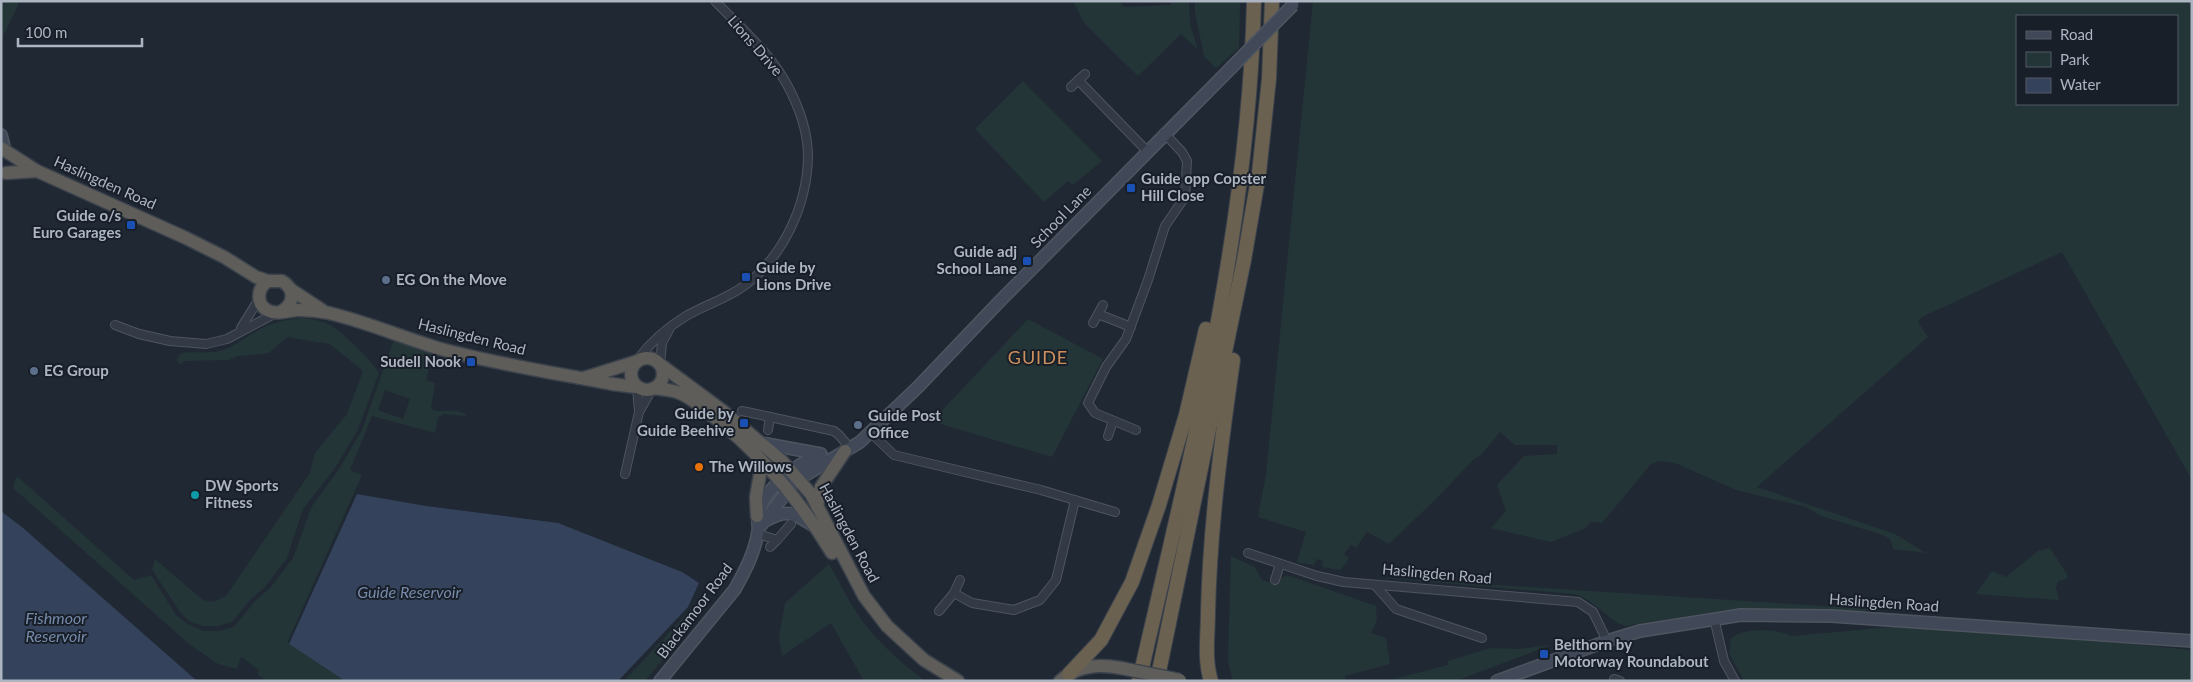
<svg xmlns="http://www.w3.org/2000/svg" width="2193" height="682" viewBox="0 0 2193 682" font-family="Lato,sans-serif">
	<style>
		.green { fill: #233536; fill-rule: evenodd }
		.water { fill: #34435b }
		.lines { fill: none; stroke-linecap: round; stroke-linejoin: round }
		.minor-casing { stroke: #4e5560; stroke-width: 10 }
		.secondary-casing { stroke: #4e5560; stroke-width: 14 }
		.trunk-casing { stroke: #3b424c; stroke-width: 15 }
		.motorway-casing { stroke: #3b424c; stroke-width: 16 }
		.minor { stroke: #333a45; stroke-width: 8 }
		.secondary { stroke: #414958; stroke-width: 11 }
		.trunk { stroke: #5e5d5a; stroke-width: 12 }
		.motorway { stroke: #6b6150; stroke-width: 14 }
		.secondary-bridge-casing { stroke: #4e5560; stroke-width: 14; stroke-linecap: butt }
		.trunk-bridge-casing { stroke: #3b424c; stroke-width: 15; stroke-linecap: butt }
		.secondary-bridge { stroke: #414958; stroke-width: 11 }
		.trunk-bridge { stroke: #5e5d5a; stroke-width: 12 }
		.transit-dot { fill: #1a4fb4; stroke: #191f29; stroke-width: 2 }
		.service-dot { fill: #5c6f8a; stroke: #191f29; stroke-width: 2 }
		.food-dot { fill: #e8710a; stroke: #191f29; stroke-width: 2 }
		.culture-dot { fill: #0f9aa8; stroke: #191f29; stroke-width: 2 }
		.labels { text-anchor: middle; stroke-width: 4; stroke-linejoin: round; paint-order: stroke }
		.street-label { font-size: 15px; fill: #adb5c2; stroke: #191f29 }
		.poi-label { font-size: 15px; font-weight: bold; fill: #adb5c2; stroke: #191f29; text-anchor: start }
		.water-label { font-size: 16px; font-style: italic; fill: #768baa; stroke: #191f29 }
		.quarter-label { font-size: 18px; letter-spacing: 1px; fill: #cd905d; stroke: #191f29 }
	</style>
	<rect width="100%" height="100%" fill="#202834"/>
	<g class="green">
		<path d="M1,1H20L1,41Z"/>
		<path d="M1073,1H1119L1124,7L1171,5V1H1189L1190,24L1198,50L1181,34L1138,76L1085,24Z"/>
		<path d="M1195,1H1240L1239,48L1216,68L1204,56L1195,12Z"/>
		<path d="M1313,1H2192V480L2062,252L1922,317L1918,322L1928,337L1757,487L1895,534L1926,553L1893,549L1890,539L1883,535L1821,516L1806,507L1736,490L1675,463L1659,461L1651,464L1602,523L1591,522L1584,529L1551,542L1491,528L1506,511L1497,485L1524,456L1557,454V445H1515L1500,432L1480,456L1475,458L1437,498L1389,544L1367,532L1356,548L1351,545L1344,554L1349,558L1341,570L1322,567L1323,561L1317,559L1314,565L1297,562L1306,532L1258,517L1266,474L1277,364ZM2017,16H2177V104H2017Z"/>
		<path d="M1023,81L1102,161L1073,185L1068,181L1044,202L975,129Z"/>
		<path d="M302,318C313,319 322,321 332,326C342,332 375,364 379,373L357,432L335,468L303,509L287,558L266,586L251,599L232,622L218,626H203L189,621L180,612L152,570L155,559L203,600L214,602L226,596L310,473L315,453L347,414L363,371L330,344L287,337L269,353L238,356L229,360L184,361L180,365L177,360L180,354C192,350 209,355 223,350C236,346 245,337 257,331C271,322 286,320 302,318Z"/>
		<path d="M1028,319L1103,359L1052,457L934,422V419Z"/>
		<path d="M394,339L433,354L426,380L435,383L431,409C442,414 455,408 466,414L465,416L444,414L438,417L435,433L372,416L350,470L362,475L288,641L289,644L345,681H266L257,674L259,670L241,657L237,669L218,664L189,644L13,488L16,478L18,477L134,580L151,575L176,615L189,625L204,631H220L234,627L255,601L270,588L293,558L312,506L339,469L362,430ZM385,390L410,399L403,419L378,410Z"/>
		<path d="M2050,548L2067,574V579L2058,581L2056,588L2059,600L1976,594L1992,571L2006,577L2038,551Z"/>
		<path d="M1231,556L1255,567L1262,580L1278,585L1281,578L1287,575L1376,606L1377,620L1371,633L1386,638L1390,664L1345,676V681H1233L1228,662Z"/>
		<path d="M829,564C840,583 850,604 863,622C880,644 903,665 926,681H864L831,623L782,656L779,637L785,603Z"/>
		<path d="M1372,577L1871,609L1862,612L1764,609L1726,610L1626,626C1607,621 1596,600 1574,594Z"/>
		<path d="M705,594L712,599L645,681H624Z"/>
		<path d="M1891,627L2065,637L2192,650V681H1744L1729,653L1731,639C1740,627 1780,629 1792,636Z"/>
		<path d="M1551,645L1456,681H1386L1448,665V661L1491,648L1518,649Z"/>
	</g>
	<g class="water">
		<path d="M357,494L426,506L558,523L682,572L699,583L688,607L618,681H345L289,644Z"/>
		<path d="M1,511L23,528L197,681H1Z"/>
	</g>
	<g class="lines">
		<defs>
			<g id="minor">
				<path d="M1078,80L1147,151"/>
				<path d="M1071,87L1085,74"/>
				<path d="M1098,314L1131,327"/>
				<path d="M1093,323L1103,305"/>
				<path d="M115,325L139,334L170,341L206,344L227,339L276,313"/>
				<path d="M241,328L259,299"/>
				<path d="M636,361C650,343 666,328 686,316C705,305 726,299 744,286C783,257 807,206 808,157C808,131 798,104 785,81C768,51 739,26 715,1"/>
				<path d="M660,364L662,343L669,330"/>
				<path d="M637,387L639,412L652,389"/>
				<path d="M742,411L770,417L768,430"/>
				<path d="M770,417L834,431L839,435L850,448"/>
				<path d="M1136,430L1095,413L1088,403L1106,367L1126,339L1148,280L1165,226L1185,197L1187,161L1182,152L1164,133"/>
				<path d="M871,433L894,455L1041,490L1115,512"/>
				<path d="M1108,436L1113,421"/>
				<path d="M625,474L639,412"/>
				<path d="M758,534L777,540L791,524"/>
				<path d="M770,547L777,540"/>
				<path d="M1248,553L1317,576L1344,582L1578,602L1593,612L1607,641"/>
				<path d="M1275,580L1280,564"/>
				<path d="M1375,585L1396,609L1482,638"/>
				<path d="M954,593L972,603L1014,610L1040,600L1056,580L1075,500"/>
				<path d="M939,611L954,593L960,580"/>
				<path d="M1714,618L1724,661L1735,681"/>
				<path d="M1614,679L1620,681"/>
			</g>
			<g id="secondary">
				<path d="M1,135L5,150"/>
				<path d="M761,443L821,454"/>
				<path d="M767,520C788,508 795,514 814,526"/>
				<path d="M759,528L789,489L799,479L860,442L918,387L999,302L1231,68"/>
				<path d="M660,681L735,589C745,571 755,552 758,531C759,526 757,521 758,516C763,488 796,466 819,454"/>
				<path d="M1497,681L1607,641L1640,631L1741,615L1831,616L2192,641"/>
			</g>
			<g id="trunk">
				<path d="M1,148L37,171L186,238L224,257L256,277L268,281"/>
				<path d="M6,173L37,171"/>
				<path d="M290,289L322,310"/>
				<path d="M282,311C295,303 295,289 282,281H268C257,288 255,305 269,311C277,315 290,310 299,310C308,310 319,311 329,313C367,322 403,338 441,349C496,364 555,373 612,384L636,387"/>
				<circle cx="647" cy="374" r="16"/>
				<path d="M661,365L723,411L782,461L811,494L864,596L887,626L924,660L958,681"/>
				<path d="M584,378L635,362"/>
				<path d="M654,388C662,389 670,390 677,392C689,396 699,405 709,413C758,451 800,500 832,553"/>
				<path d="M817,506L821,487L845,451"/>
				<path d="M757,516L756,497L762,463"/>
				<path d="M1060,681C1078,665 1099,664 1121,668"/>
			</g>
			<g id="motorway">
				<path d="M1069,674L1101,640L1132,582L1159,505L1186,415L1206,329"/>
				<path d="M1139,681C1190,459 1249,229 1254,1"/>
				<path d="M1157,681L1244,260L1259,173L1269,79L1272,1"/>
				<path d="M1211,681C1204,659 1208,635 1208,612C1210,527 1221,444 1233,360"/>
			</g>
		</defs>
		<use href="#minor" class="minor-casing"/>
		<use href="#secondary" class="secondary-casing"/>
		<use href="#trunk" class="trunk-casing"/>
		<use href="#motorway" class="motorway-casing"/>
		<use href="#minor" class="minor"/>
		<use href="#secondary" class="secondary"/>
		<use href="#trunk" class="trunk"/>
		<use href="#motorway" class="motorway"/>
		<defs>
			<path id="secondary-bridge" d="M1231,68L1293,5"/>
			<path id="trunk-bridge" d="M1121,668L1180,680"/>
		</defs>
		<use href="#secondary-bridge" class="secondary-bridge-casing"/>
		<use href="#trunk-bridge" class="trunk-bridge-casing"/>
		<use href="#secondary-bridge" class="secondary-bridge"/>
		<use href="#trunk-bridge" class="trunk-bridge"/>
	</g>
	<g class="transit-dot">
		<rect x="1126" y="183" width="10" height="10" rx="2.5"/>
		<rect x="126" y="220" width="10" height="10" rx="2.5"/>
		<rect x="1022" y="256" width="10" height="10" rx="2.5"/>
		<rect x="741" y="272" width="10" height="10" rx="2.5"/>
		<rect x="466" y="357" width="10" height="10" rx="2.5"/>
		<rect x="739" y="418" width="10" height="10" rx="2.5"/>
		<rect x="1539" y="649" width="10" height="10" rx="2.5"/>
	</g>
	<g class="service-dot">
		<circle cx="386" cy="280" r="5"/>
		<circle cx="34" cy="371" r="5"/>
		<circle cx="858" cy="425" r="5"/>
	</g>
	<circle class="food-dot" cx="699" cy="467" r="5"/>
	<circle class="culture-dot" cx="195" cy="495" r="5"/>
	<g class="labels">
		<g class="street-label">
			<text transform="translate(755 46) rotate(49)" y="5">Lions Drive</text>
			<text transform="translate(105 183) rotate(24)" y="5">Haslingden Road</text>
			<text transform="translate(1061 217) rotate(-46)" y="5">School Lane</text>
			<text transform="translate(472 337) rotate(14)" y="5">Haslingden Road</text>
			<text transform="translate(849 533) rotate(62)" y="5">Haslingden Road</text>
			<text transform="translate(1437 574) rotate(5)" y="5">Haslingden Road</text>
			<text transform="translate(1884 603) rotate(4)" y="5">Haslingden Road</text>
			<text transform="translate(695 611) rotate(-53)" y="5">Blackamoor Road</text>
		</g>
		<g class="poi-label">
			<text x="1141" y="184">Guide opp Copster<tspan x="1141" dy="17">Hill Close</tspan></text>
			<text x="121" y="221" text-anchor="end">Guide o/s<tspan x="121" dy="17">Euro Garages</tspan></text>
			<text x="1017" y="257" text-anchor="end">Guide adj<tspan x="1017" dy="17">School Lane</tspan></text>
			<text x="756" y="273">Guide by<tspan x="756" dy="17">Lions Drive</tspan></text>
			<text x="396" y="285">EG On the Move</text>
			<text x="461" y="367" text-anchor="end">Sudell Nook</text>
			<text x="44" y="376">EG Group</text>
			<text x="734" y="419" text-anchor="end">Guide by<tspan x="734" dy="17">Guide Beehive</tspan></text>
			<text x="868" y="421">Guide Post<tspan x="868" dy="17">Office</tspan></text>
			<text x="709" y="472">The Willows</text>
			<text x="205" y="491">DW Sports<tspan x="205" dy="17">Fitness</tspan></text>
			<text x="1554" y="650">Belthorn by<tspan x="1554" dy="17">Motorway Roundabout</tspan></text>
		</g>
		<g class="water-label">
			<text x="409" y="598">Guide Reservoir</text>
			<text x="56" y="624">Fishmoor<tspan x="56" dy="18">Reservoir</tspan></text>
		</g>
		<g class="quarter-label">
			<text x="1038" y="364">GUIDE</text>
		</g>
	</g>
	<rect width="2193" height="682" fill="none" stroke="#adb5c2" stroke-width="5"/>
	<rect x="2016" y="15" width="162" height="90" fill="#191f29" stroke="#545b66"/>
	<rect x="2026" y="31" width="25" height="8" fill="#414958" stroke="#545b66"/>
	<text x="2060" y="40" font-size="15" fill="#adb5c2">Road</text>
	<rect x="2026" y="52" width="25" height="15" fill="#233536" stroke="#545b66"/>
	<text x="2060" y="65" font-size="15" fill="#adb5c2">Park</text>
	<rect x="2026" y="78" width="25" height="15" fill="#34435b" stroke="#545b66"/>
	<text x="2060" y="90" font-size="15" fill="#adb5c2">Water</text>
	<path d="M18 38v8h124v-8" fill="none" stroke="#adb5c2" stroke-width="2.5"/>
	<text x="25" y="38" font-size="15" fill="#adb5c2" stroke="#191f29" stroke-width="4" paint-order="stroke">100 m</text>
</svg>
